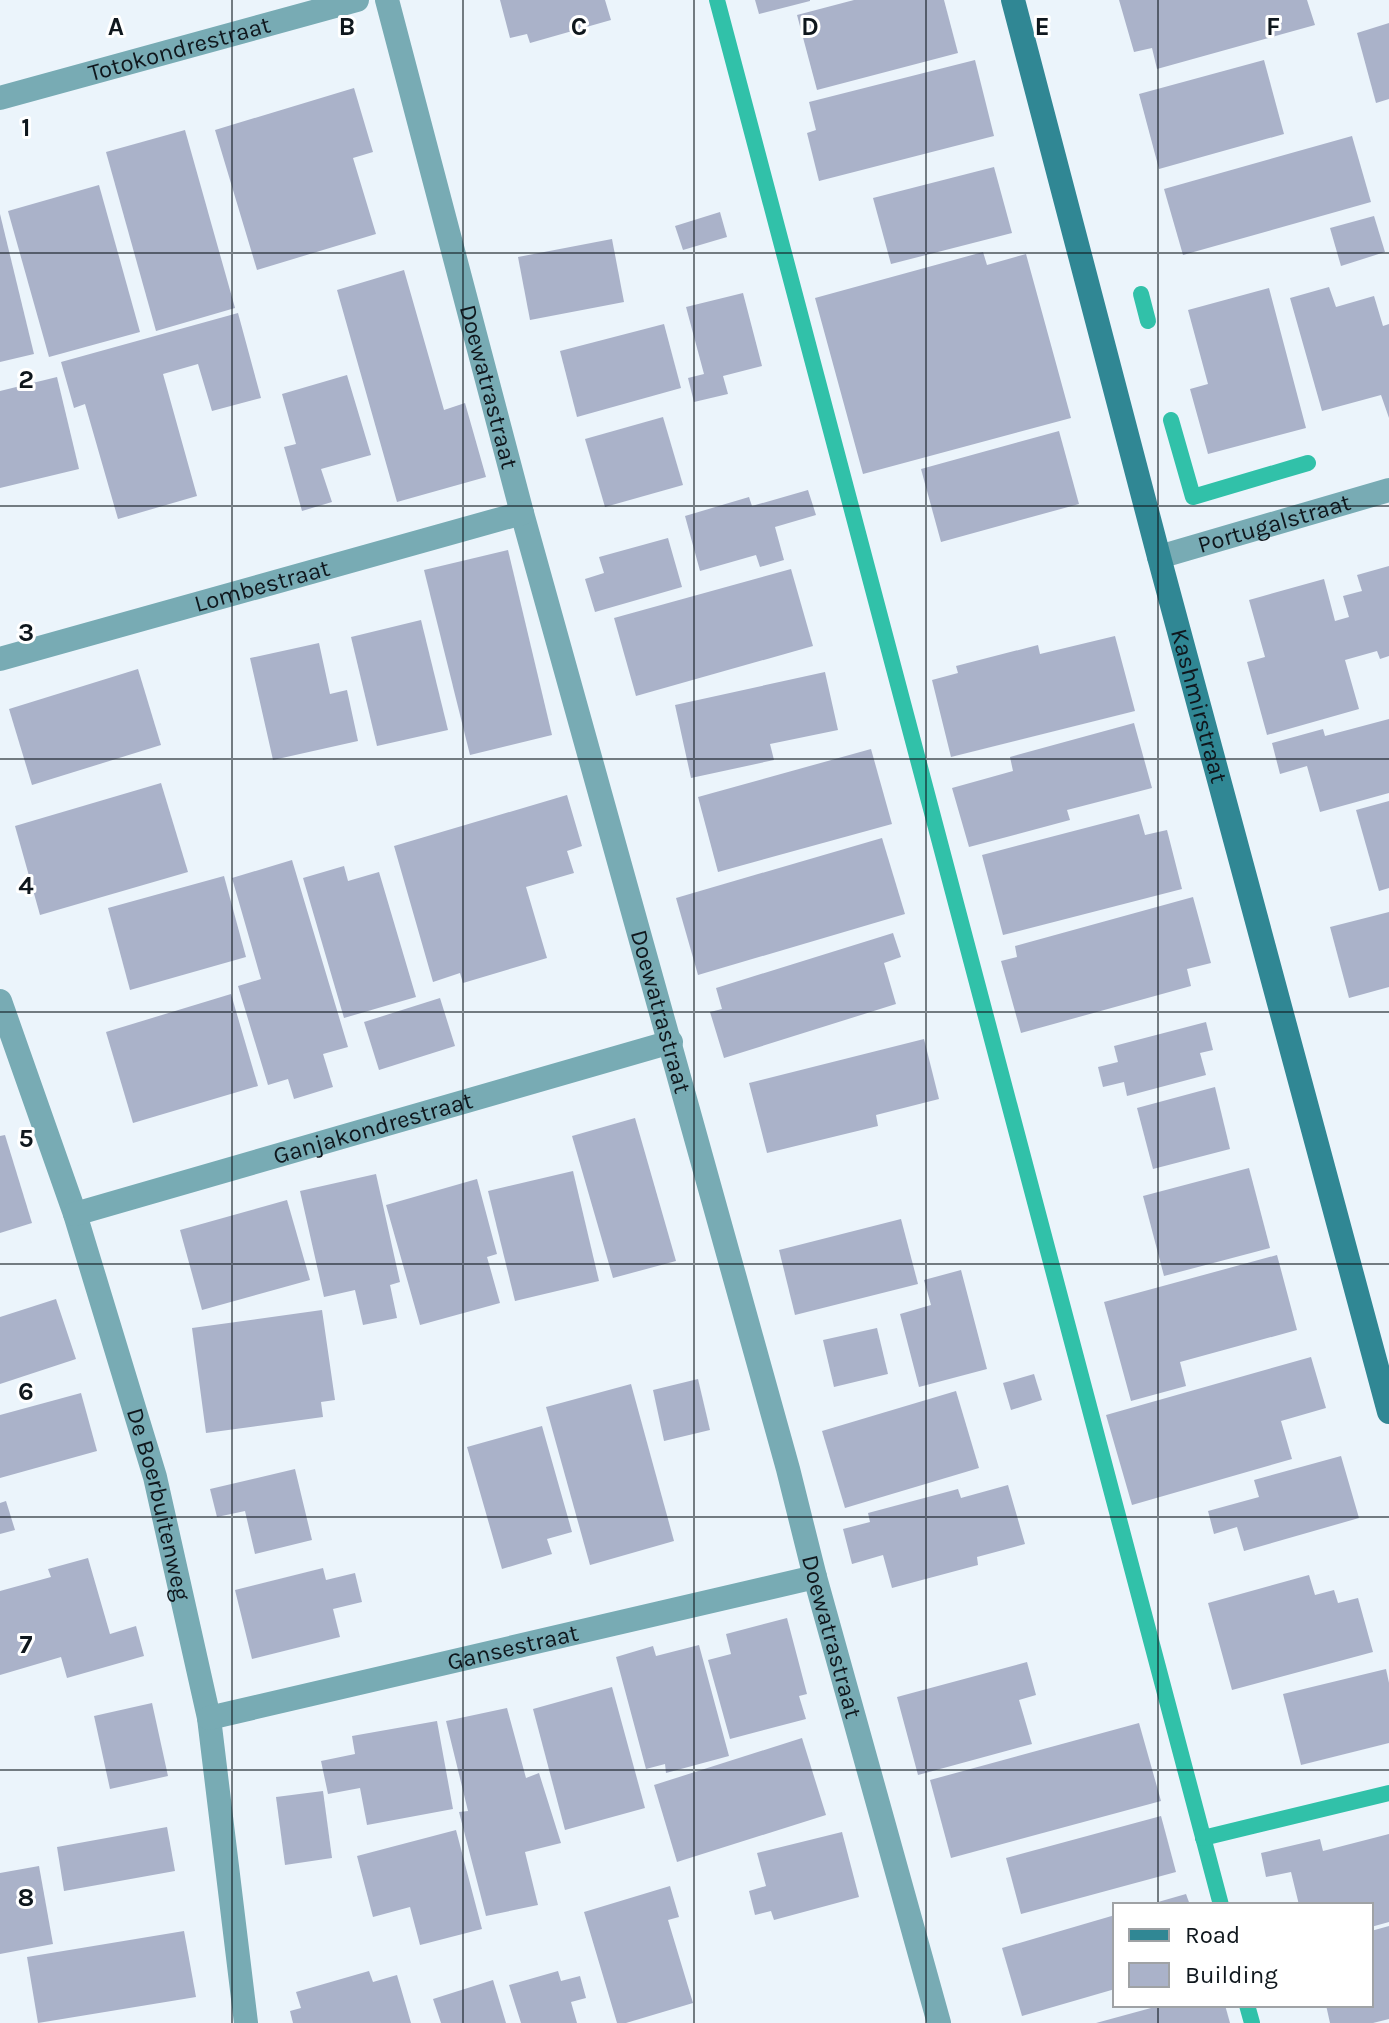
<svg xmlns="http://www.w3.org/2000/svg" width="1389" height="2023" viewBox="0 0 1389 2023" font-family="Karla,sans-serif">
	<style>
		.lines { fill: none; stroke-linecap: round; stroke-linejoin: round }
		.stream { stroke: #31c1a9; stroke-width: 16 }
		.building { fill: #aab2c9 }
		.street { stroke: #78abb4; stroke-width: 24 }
		.secondary { stroke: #308794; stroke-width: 24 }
		.grid { fill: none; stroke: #0f171d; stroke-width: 2; stroke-opacity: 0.55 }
		.labels { text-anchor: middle; stroke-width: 6; stroke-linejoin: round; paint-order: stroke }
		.street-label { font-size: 24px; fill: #0f171d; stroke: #fff }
		.grid-label { font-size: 26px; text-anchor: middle; font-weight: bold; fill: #0f171d; stroke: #fff; stroke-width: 6; stroke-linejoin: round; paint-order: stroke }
	</style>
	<rect width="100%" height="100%" fill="#ebf4fb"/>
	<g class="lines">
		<g class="stream">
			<path d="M717,0L1221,1905"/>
			<path d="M1141,294L1148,321"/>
			<path d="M1171,420L1193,497L1308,463"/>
			<path d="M1203,1838L1389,1793"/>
			<path d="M1247,2005L1252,2023"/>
		</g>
	</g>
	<g class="building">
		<path d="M500,0H605L611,20L530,43L527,34L510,38Z"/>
		<path d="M755,0H810V1L759,14Z"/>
		<path d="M854,0H944L958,53L817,90L797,15Z"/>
		<path d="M1119,0H1307L1315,25L1157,69L1152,48L1134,52Z"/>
		<path d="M1389,23V99L1376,103L1357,33Z"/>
		<path d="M975,60L994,136L819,181L807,133L816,130L809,102Z"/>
		<path d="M1264,60L1284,134L1159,169L1139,94Z"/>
		<path d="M354,88L373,152L353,158L376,234L257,270L215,130Z"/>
		<path d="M185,130L235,308L156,331L106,152Z"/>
		<path d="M1352,136L1371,202L1183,255L1164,189Z"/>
		<path d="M994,167L1012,233L891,264L873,198Z"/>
		<path d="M99,185L140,332L49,357L8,211Z"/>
		<path d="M720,212L727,237L683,250L675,226Z"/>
		<path d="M0,214L34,354L0,362Z"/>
		<path d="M1374,216L1385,252L1341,266L1330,228Z"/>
		<path d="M612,239L624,302L530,320L518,257Z"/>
		<path d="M983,252L987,265L1026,254L1071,418L863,474L815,298Z"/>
		<path d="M404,270L444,410L465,403L486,477L397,502L337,290Z"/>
		<path d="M1329,287L1336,307L1374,296L1383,326L1389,324V418L1381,395L1322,411L1290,298Z"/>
		<path d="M1269,288L1306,428L1208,454L1190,389L1208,384L1188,310Z"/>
		<path d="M743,293L762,366L723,376L728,394L694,402L688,378L704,374L686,307Z"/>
		<path d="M238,313L261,398L212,411L198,364L163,374L197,496L118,519L85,404L74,408L61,362Z"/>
		<path d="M664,324L681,388L577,417L560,351Z"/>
		<path d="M347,375L371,455L321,469L332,502L302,511L284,447L296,444L282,394Z"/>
		<path d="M57,377L79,469L0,488V391Z"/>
		<path d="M663,417L683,485L605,507L585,439Z"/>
		<path d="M1059,431L1079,504L941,542L921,469Z"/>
		<path d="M808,490L816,515L775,527L784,560L760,567L756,555L700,571L685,516L749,497L752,506Z"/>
		<path d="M668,538L682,587L595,612L585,579L604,573L599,557Z"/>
		<path d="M508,550L552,735L470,755L424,570Z"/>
		<path d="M1389,566V656L1380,659L1377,651L1345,660L1359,709L1267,735L1247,662L1265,657L1249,600L1324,579L1335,621L1349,617L1343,596L1362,591L1357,575Z"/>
		<path d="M791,569L813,646L636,696L614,618Z"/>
		<path d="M421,620L448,730L377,746L351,637Z"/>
		<path d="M1115,636L1135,711L951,757L932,680L958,673L956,666L1038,645L1040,654Z"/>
		<path d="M319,643L330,694L347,690L358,741L273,760L250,658Z"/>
		<path d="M138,669L161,745L32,785L9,709Z"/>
		<path d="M825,672L838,730L770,744L774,760L691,778L675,705Z"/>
		<path d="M1389,719V793L1320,812L1307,766L1280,774L1272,743L1323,729L1325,736Z"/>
		<path d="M1134,723L1152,788L1067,810L1070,820L969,847L952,788L1013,771L1010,757Z"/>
		<path d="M871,749L892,824L718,872L698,797Z"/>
		<path d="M161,783L188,872L40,915L15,826Z"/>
		<path d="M567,795L582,846L567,851L574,873L526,887L547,958L463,983L460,973L433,982L394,846Z"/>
		<path d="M1389,801V888L1379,891L1356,810Z"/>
		<path d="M1139,814L1145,835L1167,830L1182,889L1003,935L982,855Z"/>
		<path d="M882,838L905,914L698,975L676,898Z"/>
		<path d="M292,860L348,1047L323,1054L333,1087L294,1099L288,1079L268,1085L238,986L261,979L232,878Z"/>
		<path d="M344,866L348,881L379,872L416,997L344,1018L303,878Z"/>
		<path d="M224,876L246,957L130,990L108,908Z"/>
		<path d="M1193,897L1211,963L1187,969L1191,986L1021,1033L1001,961L1017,957L1015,946Z"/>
		<path d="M1389,912V987L1349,998L1330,927Z"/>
		<path d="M893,933L901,957L884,963L896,1004L724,1058L710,1012L722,1009L716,988Z"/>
		<path d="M231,994L258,1086L133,1123L106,1032Z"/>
		<path d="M440,998L455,1046L379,1070L364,1022Z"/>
		<path d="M1206,1022L1213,1050L1200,1053L1206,1075L1127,1096L1124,1082L1103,1087L1098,1067L1118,1062L1114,1046Z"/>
		<path d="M924,1039L939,1099L876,1115L878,1126L767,1153L749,1083Z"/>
		<path d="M1215,1087L1230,1149L1153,1169L1137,1108Z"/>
		<path d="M635,1118L676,1261L613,1278L572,1136Z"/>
		<path d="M5,1135L32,1223L0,1233V1136Z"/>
		<path d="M1249,1168L1270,1248L1164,1276L1143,1196Z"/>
		<path d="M573,1171L599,1281L515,1301L488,1191Z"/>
		<path d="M376,1174L400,1282L390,1285L397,1318L363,1325L355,1290L324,1297L300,1191Z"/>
		<path d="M477,1179L497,1254L487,1257L500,1303L420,1325L386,1205Z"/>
		<path d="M287,1200L310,1280L202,1310L180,1230Z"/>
		<path d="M901,1219L918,1284L795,1315L779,1250Z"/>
		<path d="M1277,1255L1297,1330L1180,1362L1186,1386L1131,1401L1104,1302Z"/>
		<path d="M961,1270L987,1369L919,1387L900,1314L931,1305L924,1280Z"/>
		<path d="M56,1299L76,1359L0,1384V1317Z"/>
		<path d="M322,1310L335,1400L321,1402L323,1417L206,1433L192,1328Z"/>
		<path d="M877,1328L888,1374L834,1387L823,1340Z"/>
		<path d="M1311,1357L1326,1408L1281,1421L1292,1459L1132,1505L1106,1415Z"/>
		<path d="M1034,1374L1042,1400L1011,1410L1003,1383Z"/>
		<path d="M698,1379L710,1430L664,1441L653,1390Z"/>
		<path d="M631,1384L674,1541L590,1565L546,1407Z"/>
		<path d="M956,1391L979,1468L845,1508L822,1431Z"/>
		<path d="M81,1393L97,1451L0,1478V1415Z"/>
		<path d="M542,1426L572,1532L547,1539L552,1554L502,1569L467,1447Z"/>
		<path d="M1341,1456L1359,1518L1244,1551L1237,1527L1214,1534L1208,1511L1259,1497L1254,1480Z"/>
		<path d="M295,1469L312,1540L255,1554L245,1511L217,1517L210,1489Z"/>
		<path d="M1008,1485L1025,1544L977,1557L978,1565L892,1588L883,1555L852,1564L843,1529L870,1522L868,1513L958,1489L961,1498Z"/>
		<path d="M6,1501L15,1530L0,1534V1503Z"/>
		<path d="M88,1558L110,1634L136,1626L144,1656L67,1678L61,1657L0,1675V1591L51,1577L48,1569Z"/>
		<path d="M323,1568L326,1580L355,1573L362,1602L333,1609L340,1637L252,1659L235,1590Z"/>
		<path d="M1309,1575L1315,1595L1334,1590L1338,1603L1358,1598L1373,1652L1232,1690L1208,1603Z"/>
		<path d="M787,1618L807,1694L799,1696L806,1719L730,1739L708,1660L731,1654L726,1634Z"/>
		<path d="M699,1645L729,1756L666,1773L665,1764L646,1769L616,1657L653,1646L656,1656Z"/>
		<path d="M1027,1662L1036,1695L1019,1700L1032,1744L918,1775L897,1697Z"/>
		<path d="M1386,1669L1389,1683V1743L1301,1765L1283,1694Z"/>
		<path d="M612,1687L645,1808L565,1830L533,1709Z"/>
		<path d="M152,1703L168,1776L110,1789L94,1716Z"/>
		<path d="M507,1708L526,1778L539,1773L561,1843L525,1852L538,1905L486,1916L459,1812L468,1811L446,1721Z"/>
		<path d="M437,1721L453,1809L367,1825L360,1788L328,1794L321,1761L355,1754L352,1736Z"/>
		<path d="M1139,1723L1161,1801L951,1858L930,1780Z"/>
		<path d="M802,1738L826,1815L677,1862L654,1785Z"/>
		<path d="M323,1791L332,1858L285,1865L276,1797Z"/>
		<path d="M1161,1816L1176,1872L1021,1914L1006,1858Z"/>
		<path d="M167,1827L175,1871L64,1891L57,1847Z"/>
		<path d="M456,1830L482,1929L420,1945L410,1907L373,1917L357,1856Z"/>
		<path d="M842,1832L859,1897L774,1920L771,1911L755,1915L749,1891L766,1886L757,1853Z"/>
		<path d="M1389,1834V1922L1371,1927V1905H1299L1291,1872L1266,1877L1261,1853L1320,1839L1323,1851Z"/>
		<path d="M39,1866L53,1944L0,1954V1873Z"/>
		<path d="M670,1886L679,1917L668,1920L693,2003L626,2023H617L584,1912Z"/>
		<path d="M1186,1894L1190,1905H1151V1904Z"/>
		<path d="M1115,1915V1989L1022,2016L1002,1948Z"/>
		<path d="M1389,1926V2019L1373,2023H1330L1326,2005H1371V1931Z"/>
		<path d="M184,1931L196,1997L38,2023L27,1957Z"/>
		<path d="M369,1971L373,1982L397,1975L411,2023H293L290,2011L301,2008L296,1992Z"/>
		<path d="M558,1971L561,1981L580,1976L586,1998L571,2002L577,2023H521L509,1985Z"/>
		<path d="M493,1980L506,2023H441L433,1999Z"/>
		<path d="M1162,2005H1225L1230,2023H1096Z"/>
	</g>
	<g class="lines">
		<g class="street">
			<path id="s1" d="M387,0L522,513L788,1469L815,1577L939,2023"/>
			<path id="s2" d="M0,98L357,0"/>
			<path id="s3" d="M1159,557L1389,490"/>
			<path id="s4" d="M0,659L522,513"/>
			<path id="s5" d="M0,1001L75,1214L155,1477L209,1718L246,2023"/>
			<path id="s6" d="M75,1214L671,1042"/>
			<path id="s7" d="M209,1718L815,1577"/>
		</g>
		<path class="secondary" id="s8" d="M1013,0L1159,557L1389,1412"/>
	</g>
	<path class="grid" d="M232,0V2023M463,0V2023M694,0V2023M926,0V2023M1158,0V1905M0,253H1389M0,506H1389M0,759H1389M0,1012H1389M0,1264H1389M0,1517H1389M0,1770H1389M1158,2005V2023"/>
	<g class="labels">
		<g class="street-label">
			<text dy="8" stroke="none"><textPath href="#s2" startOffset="186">Totokondrestraat</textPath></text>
			<text dy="8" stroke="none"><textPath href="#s1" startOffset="400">Doewatrastraat</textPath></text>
			<text dy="8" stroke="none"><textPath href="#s3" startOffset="120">Portugalstraat</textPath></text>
			<text dy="8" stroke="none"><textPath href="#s4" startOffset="272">Lombestraat</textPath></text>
			<text dy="8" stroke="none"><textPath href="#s8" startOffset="730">Kashmirstraat</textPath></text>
			<text dy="8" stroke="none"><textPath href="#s1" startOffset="1048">Doewatrastraat</textPath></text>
			<text dy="8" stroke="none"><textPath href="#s6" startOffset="310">Ganjakondrestraat</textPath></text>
			<text dy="8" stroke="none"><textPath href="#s5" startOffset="528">De Boerbuitenweg</textPath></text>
			<text dy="8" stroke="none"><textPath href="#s1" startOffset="1696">Doewatrastraat</textPath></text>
			<text dy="8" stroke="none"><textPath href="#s7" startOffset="312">Gansestraat</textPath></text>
		</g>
	</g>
	<g class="grid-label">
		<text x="116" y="35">A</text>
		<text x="347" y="35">B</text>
		<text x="579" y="35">C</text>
		<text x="810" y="35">D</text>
		<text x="1042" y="35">E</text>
		<text x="1273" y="35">F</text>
		<text x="26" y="136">1</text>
		<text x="26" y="388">2</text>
		<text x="26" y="641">3</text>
		<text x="26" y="894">4</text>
		<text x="26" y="1147">5</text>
		<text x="26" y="1400">6</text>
		<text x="26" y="1653">7</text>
		<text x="26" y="1906">8</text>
	</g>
	<rect x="1113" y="1903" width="260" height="104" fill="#ffffff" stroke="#9fa2a5" stroke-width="2"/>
	<rect x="1129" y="1929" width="40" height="12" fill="#308794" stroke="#9fa2a5" stroke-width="2"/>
	<text x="1185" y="1943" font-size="24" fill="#0f171d">Road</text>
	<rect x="1129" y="1963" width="40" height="24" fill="#aab2c9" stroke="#9fa2a5" stroke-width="2"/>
	<text x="1185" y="1983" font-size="24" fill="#0f171d">Building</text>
</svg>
